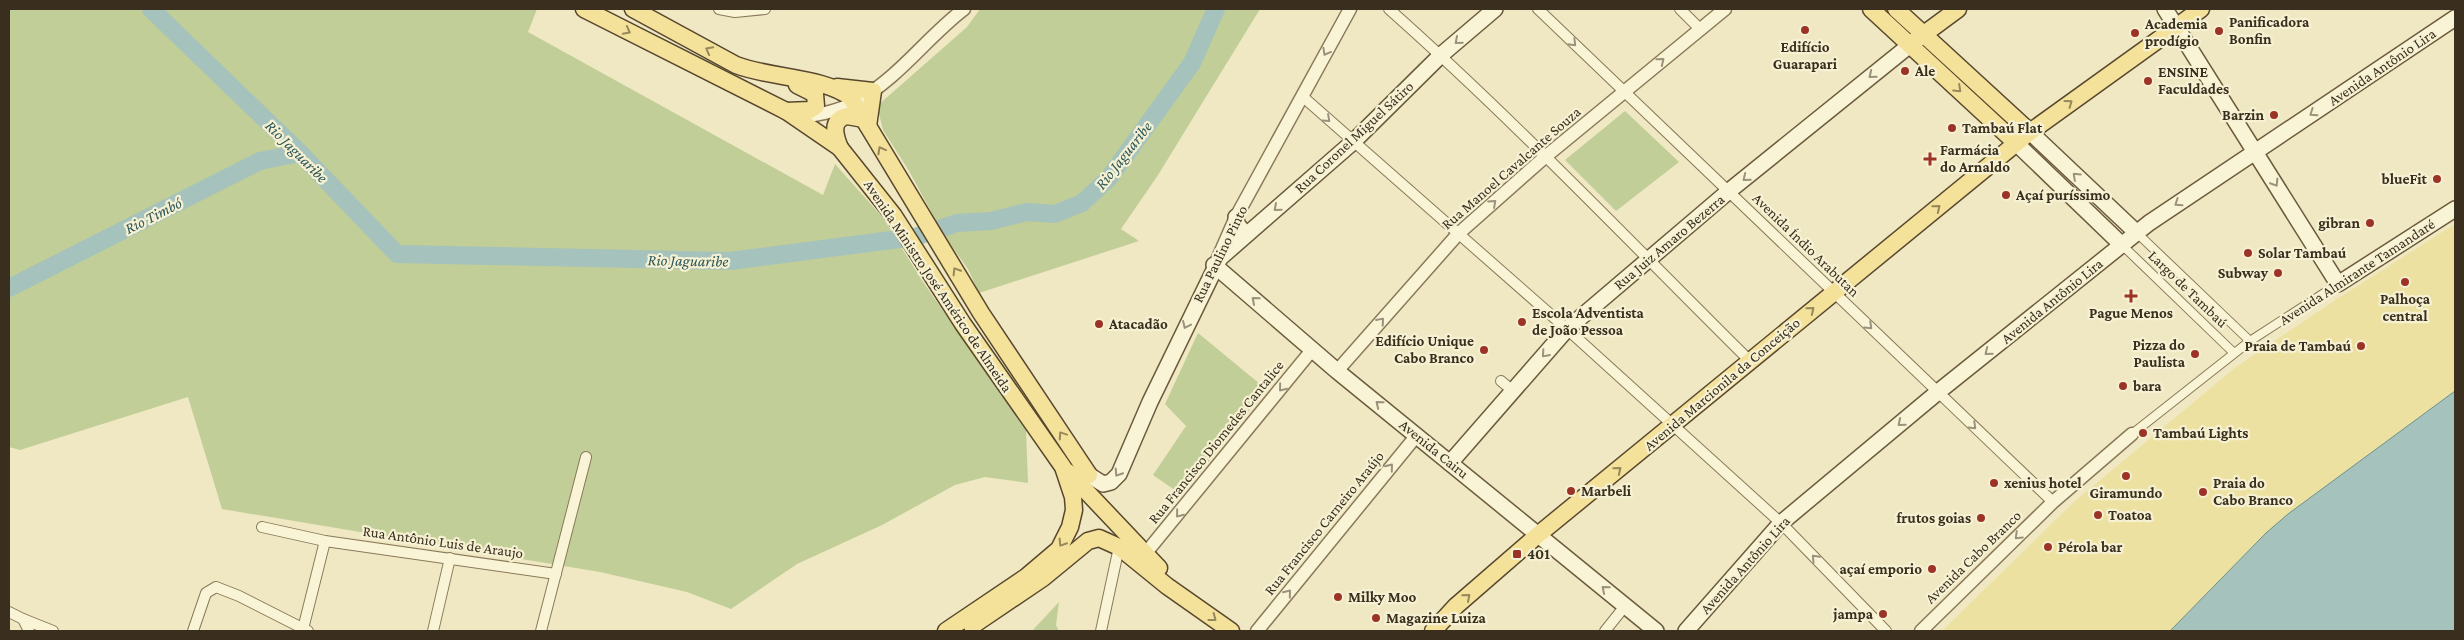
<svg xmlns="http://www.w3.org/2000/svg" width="2464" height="640" viewBox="0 0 2464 640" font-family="'Crimson Pro',serif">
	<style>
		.green { fill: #c1ce97 }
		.sand { fill: #ece1a0 }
		.water { fill: #a5c2bd; stroke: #6c918c }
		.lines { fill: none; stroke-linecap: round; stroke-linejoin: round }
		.river { stroke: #a5c2bd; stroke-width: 18 }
		.pedestrian-casing { stroke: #8a7959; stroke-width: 10 }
		.minor-casing { stroke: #8a7959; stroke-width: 12 }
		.tertiary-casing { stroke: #8a7959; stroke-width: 15 }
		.secondary-casing { stroke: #6c5a3c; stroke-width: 18 }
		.primary-casing { stroke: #58472e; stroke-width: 19 }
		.pedestrian { stroke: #faf4d7; stroke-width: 8 }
		.minor { stroke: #faf4d7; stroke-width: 10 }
		.tertiary { stroke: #faf4d7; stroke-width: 12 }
		.secondary { stroke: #faf4d7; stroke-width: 15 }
		.primary { stroke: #f4e29a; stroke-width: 16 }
		.oneway { stroke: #97885c }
		.oneway2 { stroke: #9a927a }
		.poi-dot { fill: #9b3427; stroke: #f7f1d3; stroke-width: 2 }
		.labels { text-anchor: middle; stroke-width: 4.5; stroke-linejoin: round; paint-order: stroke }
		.poi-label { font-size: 15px; font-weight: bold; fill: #3a2f1e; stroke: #f7f1d3; text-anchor: start }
		.street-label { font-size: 15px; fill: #3a2f1e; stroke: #f7f1d3 }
		.water-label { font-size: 16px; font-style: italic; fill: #2d585a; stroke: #f7f1d3 }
	</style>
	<rect width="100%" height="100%" fill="#efe8c3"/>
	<g class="green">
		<path d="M9,9H537L528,32L823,195L835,164L884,219L921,279L1026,430L1028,483L985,477L955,485L882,525L797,564L731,609L687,592L600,572L222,509L188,397L20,450L9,447Z"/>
		<path d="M980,9H1260L1158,175L1121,229L1139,241L979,293L968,269L945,237L909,171L883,130L877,106L967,27Z"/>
		<path d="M1625,111L1679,162L1616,211L1565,160Z"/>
		<path d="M1198,333L1266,389L1182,495L1153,475L1186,426L1165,404Z"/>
		<path d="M1059,602L1056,625L1059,631H1032Z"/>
	</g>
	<path class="sand" d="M2455,224V391L2288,514L2266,533L2170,631H1942L2075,501L2236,367L2337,299Z"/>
	<path class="water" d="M2455,391V631H2170L2266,533L2288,514Z"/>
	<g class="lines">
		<g class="river">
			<path d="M151,9L300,153L397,254L730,261L915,237L957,223L991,221L1027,212L1055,214L1082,203L1109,178L1192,63L1216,9"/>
			<path d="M9,288L260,161L300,153"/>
		</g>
		<defs>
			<g id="pedestrian">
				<path d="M2137,233L2250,341"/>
				<path d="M2122,245L2234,353"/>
				<path d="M2132,434L2250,341L2338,284"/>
			</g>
			<g id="minor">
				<path d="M719,9L735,12L765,9"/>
				<path d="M1389,9C1514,120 1630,242 1749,360"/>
				<path d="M1538,9L2053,502"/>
				<path d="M1680,9L1700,29"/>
				<path d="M1302,96L1567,329L1781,523L1886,631"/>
				<path d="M1501,381L1513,391"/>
				<path d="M262,527L325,541L556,574"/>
				<path d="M9,612L23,619L29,631"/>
				<path d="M23,619L53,631"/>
				<path d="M303,629L325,541"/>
				<path d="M193,631L206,593L216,587L239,596L308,631"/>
				<path d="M433,631L450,558"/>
				<path d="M541,631L586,457"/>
				<path d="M1101,631L1119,547"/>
				<path d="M1605,631L1625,606"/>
			</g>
			<g id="tertiary">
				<path d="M803,117C821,114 839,111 855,102C898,79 926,38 964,9"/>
				<path d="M1218,258L1236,217L1350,9"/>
				<path d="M1337,371L1458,234L1545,157L1725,9"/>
				<path d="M1145,554L1312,350"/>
				<path d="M1257,631L1417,435"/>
				<path d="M1921,631L2053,502L2132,434"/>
			</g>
			<g id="secondary">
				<path d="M2165,9L2338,284L2455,209"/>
				<path d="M2030,132L2137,233"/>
				<path d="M2016,143L2122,245"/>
				<path d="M1236,217L1237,224L1246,235"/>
				<path d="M1214,265L1337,371L1656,631"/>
				<path d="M1450,463L1567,329L1729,191L1910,45"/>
				<path d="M1089,475L1103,484L1111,482L1119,474L1150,402L1220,258L1353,142L1441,55L1495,9"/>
				<path d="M1686,631L1781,523L1938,392L2149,223L2455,18"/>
			</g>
			<g id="primary">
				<path d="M584,9L786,111L840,148L894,216L963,324L1063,467L1073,497L1074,510L1070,527L1059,549L1026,577L946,631"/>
				<path d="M633,9L736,65C769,78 826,77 851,98L981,313L1089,475"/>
				<path d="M1871,9L2016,143"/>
				<path d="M1896,9L2030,132"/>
				<path d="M1916,40L1958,9"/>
				<path d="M837,87L873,91L868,126"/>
				<path d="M786,111L810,110L816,106L815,94L797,85"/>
				<path d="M840,148C835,136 830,120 847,116L864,119"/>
				<path d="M1068,472L1159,568"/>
				<path d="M972,626L1043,578L1088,541L1099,538L1119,547L1167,586L1231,631"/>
				<path d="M1433,631L1456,606L1539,534L2030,132L2201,9"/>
			</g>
		</defs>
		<use href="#pedestrian" class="pedestrian-casing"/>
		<use href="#minor" class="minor-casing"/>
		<use href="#tertiary" class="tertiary-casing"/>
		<use href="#secondary" class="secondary-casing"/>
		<use href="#primary" class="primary-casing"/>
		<use href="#pedestrian" class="pedestrian"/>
		<use href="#minor" class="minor"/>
		<use href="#tertiary" class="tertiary"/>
		<use href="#secondary" class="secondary"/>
		<use href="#primary" class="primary"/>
	</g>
	<defs><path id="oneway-chevron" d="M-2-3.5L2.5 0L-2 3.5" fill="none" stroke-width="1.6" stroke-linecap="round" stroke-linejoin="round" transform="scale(1.25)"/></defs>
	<g class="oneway">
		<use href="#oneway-chevron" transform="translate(627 31) rotate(28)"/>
		<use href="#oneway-chevron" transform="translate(709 50) rotate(-152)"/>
		<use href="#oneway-chevron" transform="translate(1958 89) rotate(43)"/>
		<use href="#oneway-chevron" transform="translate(2069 103) rotate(-36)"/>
		<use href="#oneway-chevron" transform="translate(881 150) rotate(-119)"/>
		<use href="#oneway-chevron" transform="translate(1937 208) rotate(-39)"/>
		<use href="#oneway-chevron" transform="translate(956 271) rotate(-122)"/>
		<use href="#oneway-chevron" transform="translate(1811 310) rotate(-39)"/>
		<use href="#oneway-chevron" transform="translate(1062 435) rotate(-124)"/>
		<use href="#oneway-chevron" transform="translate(1618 470) rotate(-39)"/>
		<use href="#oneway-chevron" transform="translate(1062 543) rotate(122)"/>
		<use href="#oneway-chevron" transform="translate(1467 597) rotate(-41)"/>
		<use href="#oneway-chevron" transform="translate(1213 618) rotate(37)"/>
	</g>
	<g class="oneway2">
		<use href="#oneway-chevron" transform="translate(1458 41) rotate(139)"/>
		<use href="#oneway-chevron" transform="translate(1573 43) rotate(45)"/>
		<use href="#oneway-chevron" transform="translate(1326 52) rotate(119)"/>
		<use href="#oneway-chevron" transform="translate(1661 61) rotate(-39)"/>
		<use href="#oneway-chevron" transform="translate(1872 75) rotate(141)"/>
		<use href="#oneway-chevron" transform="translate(2313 113) rotate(146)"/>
		<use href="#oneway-chevron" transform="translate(1327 119) rotate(42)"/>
		<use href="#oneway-chevron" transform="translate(2076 176) rotate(-137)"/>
		<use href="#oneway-chevron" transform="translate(1746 178) rotate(141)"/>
		<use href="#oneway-chevron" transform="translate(2275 183) rotate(58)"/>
		<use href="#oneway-chevron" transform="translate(1493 203) rotate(-42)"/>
		<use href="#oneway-chevron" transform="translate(2178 203) rotate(146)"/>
		<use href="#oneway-chevron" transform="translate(1277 208) rotate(139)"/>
		<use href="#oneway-chevron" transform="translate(1255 300) rotate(-139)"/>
		<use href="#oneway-chevron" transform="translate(1381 321) rotate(-49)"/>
		<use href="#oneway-chevron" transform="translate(1186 325) rotate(115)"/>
		<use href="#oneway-chevron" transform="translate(1869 326) rotate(44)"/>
		<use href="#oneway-chevron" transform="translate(1988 352) rotate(141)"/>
		<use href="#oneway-chevron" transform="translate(1545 354) rotate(131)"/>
		<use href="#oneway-chevron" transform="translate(1282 388) rotate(129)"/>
		<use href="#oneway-chevron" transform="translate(1379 404) rotate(-141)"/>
		<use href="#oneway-chevron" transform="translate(1901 423) rotate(140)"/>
		<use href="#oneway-chevron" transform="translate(1973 426) rotate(44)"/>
		<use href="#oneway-chevron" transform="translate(1390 467) rotate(-51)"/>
		<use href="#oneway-chevron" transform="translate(1118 473) rotate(123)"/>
		<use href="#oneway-chevron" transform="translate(1179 514) rotate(129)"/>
		<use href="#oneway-chevron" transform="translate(2018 536) rotate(136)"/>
		<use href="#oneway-chevron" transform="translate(1815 558) rotate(-134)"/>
		<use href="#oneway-chevron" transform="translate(1605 589) rotate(-140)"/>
		<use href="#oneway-chevron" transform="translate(1288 593) rotate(-51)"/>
	</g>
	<g class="poi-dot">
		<circle cx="1805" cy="30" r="5"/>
		<circle cx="2219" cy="31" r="5"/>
		<circle cx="2135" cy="33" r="5"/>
		<circle cx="1905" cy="71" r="5"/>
		<circle cx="2148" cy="81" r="5"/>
		<circle cx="2274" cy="115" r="5"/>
		<circle cx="1952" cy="128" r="5"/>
		<path d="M1927.5 151.5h5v5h5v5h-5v5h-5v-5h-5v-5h5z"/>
		<circle cx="2437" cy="179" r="5"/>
		<circle cx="2006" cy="195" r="5"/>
		<circle cx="2370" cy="223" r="5"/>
		<circle cx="2248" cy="253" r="5"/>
		<circle cx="2278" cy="273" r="5"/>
		<circle cx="2405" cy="282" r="5"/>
		<path d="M2128.5 288.5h5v5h5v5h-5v5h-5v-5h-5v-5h5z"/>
		<circle cx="1522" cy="322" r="5"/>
		<circle cx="1099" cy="324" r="5"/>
		<circle cx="2361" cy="346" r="5"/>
		<circle cx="1484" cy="350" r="5"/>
		<circle cx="2195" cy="354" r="5"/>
		<circle cx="2123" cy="386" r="5"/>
		<circle cx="2143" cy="433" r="5"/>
		<circle cx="2126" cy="476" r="5"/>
		<circle cx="1994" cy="483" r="5"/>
		<circle cx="1571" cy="491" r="5"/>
		<circle cx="2203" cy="492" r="5"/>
		<circle cx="2098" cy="515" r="5"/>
		<circle cx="1981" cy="518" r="5"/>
		<circle cx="2048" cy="547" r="5"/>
		<rect x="1512" y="549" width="10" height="10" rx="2.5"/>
		<circle cx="1932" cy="569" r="5"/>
		<circle cx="1338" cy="597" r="5"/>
		<circle cx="1883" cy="614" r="5"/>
		<circle cx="1376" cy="618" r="5"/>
	</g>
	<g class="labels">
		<g class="poi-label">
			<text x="2229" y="27">Panificadora<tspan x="2229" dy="17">Bonfin</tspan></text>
			<text x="2145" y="29">Academia<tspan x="2145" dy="17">prodígio</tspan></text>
			<text x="1805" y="52" text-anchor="middle">Edifício<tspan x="1805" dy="17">Guarapari</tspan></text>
			<text x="1915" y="76">Ale</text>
			<text x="2158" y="77">ENSINE<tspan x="2158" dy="17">Faculdades</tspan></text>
			<text x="2264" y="120" text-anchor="end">Barzin</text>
			<text x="1962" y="133">Tambaú Flat</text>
			<text x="1940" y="155">Farmácia<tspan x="1940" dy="17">do Arnaldo</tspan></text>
			<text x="2427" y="184" text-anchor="end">blueFit</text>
			<text x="2016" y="200">Açaí puríssimo</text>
			<text x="2360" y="228" text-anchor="end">gibran</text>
			<text x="2258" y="258">Solar Tambaú</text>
			<text x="2268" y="278" text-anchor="end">Subway</text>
			<text x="2405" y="304" text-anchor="middle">Palhoça<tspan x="2405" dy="17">central</tspan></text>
			<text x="1532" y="318">Escola Adventista<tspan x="1532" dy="17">de João Pessoa</tspan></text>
			<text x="2131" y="318" text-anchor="middle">Pague Menos</text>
			<text x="1109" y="329">Atacadão</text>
			<text x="1474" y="346" text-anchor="end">Edifício Unique<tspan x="1474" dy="17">Cabo Branco</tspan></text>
			<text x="2185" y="350" text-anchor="end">Pizza do<tspan x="2185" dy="17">Paulista</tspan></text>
			<text x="2351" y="351" text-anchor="end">Praia de Tambaú</text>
			<text x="2133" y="391">bara</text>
			<text x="2153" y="438">Tambaú Lights</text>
			<text x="2004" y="488">xenius hotel</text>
			<text x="2213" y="488">Praia do<tspan x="2213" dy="17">Cabo Branco</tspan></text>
			<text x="1581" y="496">Marbeli</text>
			<text x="2126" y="498" text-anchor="middle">Giramundo</text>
			<text x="2108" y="520">Toatoa</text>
			<text x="1971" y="523" text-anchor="end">frutos goias</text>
			<text x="2058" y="552">Pérola bar</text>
			<text x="1527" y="559">401</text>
			<text x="1922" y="574" text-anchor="end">açaí emporio</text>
			<text x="1348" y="602">Milky Moo</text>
			<text x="1873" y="619" text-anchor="end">jampa</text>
			<text x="1386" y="623">Magazine Luiza</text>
		</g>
		<g class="street-label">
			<text transform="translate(2382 67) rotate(-34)" y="5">Avenida Antônio Lira</text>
			<text transform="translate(1354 137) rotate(-43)" y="5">Rua Coronel Miguel Sátiro</text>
			<text transform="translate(1511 168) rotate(-41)" y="5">Rua Manoel Cavalcante Souza</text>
			<text transform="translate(1669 242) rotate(-40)" y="5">Rua Juiz Amaro Bezerra</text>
			<text transform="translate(1806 245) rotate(44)" y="5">Avenida Índio Arabutan</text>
			<text transform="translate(1220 254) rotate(-64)" y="5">Rua Paulino Pinto</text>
			<text transform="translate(2357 272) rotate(-33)" y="5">Avenida Almirante Tamandaré</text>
			<text transform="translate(938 286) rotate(56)" y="5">Avenida Ministro José Américo de Almeida</text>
			<text transform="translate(2188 289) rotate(44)" y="5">Largo de Tambaú</text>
			<text transform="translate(2052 301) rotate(-39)" y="5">Avenida Antônio Lira</text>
			<text transform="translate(1722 384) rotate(-40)" y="5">Avenida Marcionila da Conceição</text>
			<text transform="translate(1216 442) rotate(-51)" y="5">Rua Francisco Diomedes Cantalice</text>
			<text transform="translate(1434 449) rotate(39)" y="5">Avenida Cairu</text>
			<text transform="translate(1324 523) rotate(-51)" y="5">Rua Francisco Carneiro Araújo</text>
			<text transform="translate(443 542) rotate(8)" y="5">Rua Antônio Luis de Araujo</text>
			<text transform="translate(1973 557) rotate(-44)" y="5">Avenida Cabo Branco</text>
			<text transform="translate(1745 565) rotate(-48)" y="5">Avenida Antônio Lira</text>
		</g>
		<g class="water-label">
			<text transform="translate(297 151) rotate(45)" y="6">Rio Jaguaribe</text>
			<text transform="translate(1123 155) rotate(-52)" y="6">Rio Jaguaribe</text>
			<text transform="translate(153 215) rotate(-27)" y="6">Rio Timbó</text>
			<text transform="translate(688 260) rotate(1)" y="6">Rio Jaguaribe</text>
		</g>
	</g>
	<rect width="2464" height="640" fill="none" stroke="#3a2f1e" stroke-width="20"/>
</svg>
